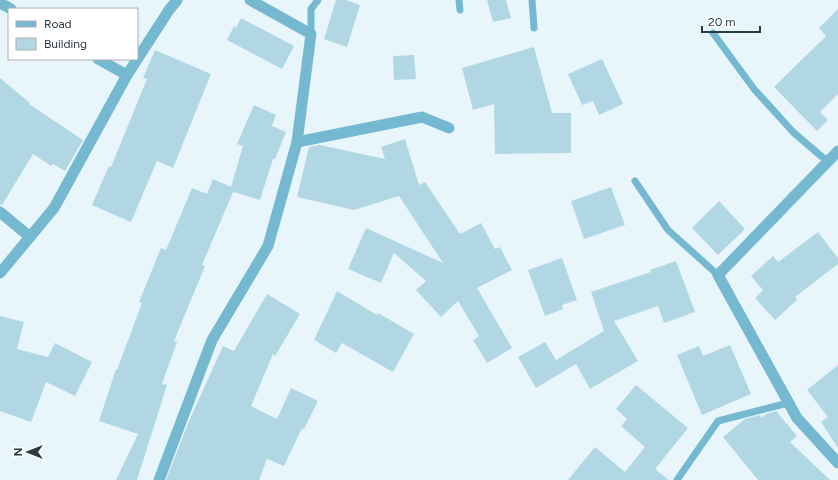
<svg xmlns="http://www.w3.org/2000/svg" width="838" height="480" viewBox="0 0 838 480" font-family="Figtree,sans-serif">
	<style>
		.building { fill: #b2d7e4 }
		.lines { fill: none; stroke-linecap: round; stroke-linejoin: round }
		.service { stroke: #75b9d1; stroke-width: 7 }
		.minor { stroke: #75b9d1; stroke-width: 11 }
	</style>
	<rect width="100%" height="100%" fill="#e8f6fc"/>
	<g class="building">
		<path d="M336,0H346L360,5L347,47L324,39Z"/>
		<path d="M487,0H506L511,18L493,22Z"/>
		<path d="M838,9V94L820,112L828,120L817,131L774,87L826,36L819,28Z"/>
		<path d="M241,18L294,46L282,69L227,40L234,26L236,28Z"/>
		<path d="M534,47L552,113H571V153L495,154L494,104L473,110L462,68Z"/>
		<path d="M155,50L211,74L173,168L157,161L131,222L92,205L109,166L111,167L147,79L143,78Z"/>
		<path d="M414,55L416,79L394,80L393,56Z"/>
		<path d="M602,59L623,104L599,115L593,101L582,105L568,74Z"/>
		<path d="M0,78L30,103L29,104L83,140L65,171L53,164L51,166L33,154L2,205H0Z"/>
		<path d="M254,105L276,115L272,126L286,132L275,159H273L260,200L233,192L202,265L205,266L174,341L177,342L162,384L167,385L137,480H116L138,434L99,421L116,369L117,370L142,303L139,302L161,248L166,250L192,188L207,194L213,179L231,187L243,146L237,144Z"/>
		<path d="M405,139L419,185L425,182L460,234L481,223L495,249L500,247L512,270L477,288L512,348L487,363L473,340L479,336L458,301L441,317L416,290L426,281L394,253L381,283L348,269L366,228L443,263L399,196L354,210L297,197L309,147L320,145L385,159L381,147Z"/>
		<path d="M611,187L625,225L584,239L571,201Z"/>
		<path d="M719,201L745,229L718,255L692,228Z"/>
		<path d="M818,232L838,258V264L795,297L797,300L775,320L755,298L763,290L751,276L773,256L778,262Z"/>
		<path d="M562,258L577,300L562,305L563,309L545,316L528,270Z"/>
		<path d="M676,261L695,312L664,323L658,306L614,321L638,361L590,389L576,364L536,388L518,357L545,342L556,360L604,331L591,292L651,272L650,270Z"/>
		<path d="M337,291L377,315L378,313L414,334L393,372L342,343L336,353L314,340Z"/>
		<path d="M267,294L300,314L275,356L273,354L251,406L277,419L291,388L318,401L304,429L302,428L284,466L267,459L259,480H166L189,421L223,346L234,351Z"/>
		<path d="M0,316L24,322L17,349L48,357L55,343L92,362L75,396L46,382L31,422L0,411Z"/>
		<path d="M730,345L751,394L702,415L677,355L699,346L703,356Z"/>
		<path d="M838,365V448L821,422L828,417L807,390Z"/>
		<path d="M636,385L688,428L655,469L669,480H568L595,447L625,472L645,447L621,426L627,419L616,409Z"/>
		<path d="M776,411L797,436L790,442L830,480H758L723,437L745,419L760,415L761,418L766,414Z"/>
	</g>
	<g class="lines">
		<g class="service">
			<path d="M459,0L460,10"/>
			<path d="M532,0L534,28"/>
			<path d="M713,33L754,89L793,132L828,162"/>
			<path d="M311,34V9L318,0"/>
			<path d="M635,181L668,230L718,275"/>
			<path d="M677,480L718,421L788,403"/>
		</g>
		<g class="minor">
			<path d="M0,3L11,9"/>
			<path d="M98,59L127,75"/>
			<path d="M297,142L422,117L449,128"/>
			<path d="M838,151L718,275L797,418L838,463"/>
			<path d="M0,212L30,237"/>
			<path d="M0,273L54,208L127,75L169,10L177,0"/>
			<path d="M159,480L212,340L268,246L297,142L311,34L250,0"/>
		</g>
	</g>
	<rect x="8" y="8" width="130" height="52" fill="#ffffff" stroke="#aab0b3"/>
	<rect x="16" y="21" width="20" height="6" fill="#75b9d1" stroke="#aab0b3"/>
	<text x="44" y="28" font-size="12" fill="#2b3a40">Road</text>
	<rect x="16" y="38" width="20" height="12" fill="#b2d7e4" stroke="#aab0b3"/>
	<text x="44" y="48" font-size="12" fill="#2b3a40">Building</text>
	<g transform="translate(28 452) rotate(270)" stroke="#ffffff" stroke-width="3" paint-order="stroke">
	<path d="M0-3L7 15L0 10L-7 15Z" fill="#2b3a40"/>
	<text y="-6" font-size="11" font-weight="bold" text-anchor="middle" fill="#2b3a40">N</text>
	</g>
	<path d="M702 26v6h58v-6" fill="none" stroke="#2b3a40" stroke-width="2"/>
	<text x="708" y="26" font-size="12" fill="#2b3a40" stroke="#ffffff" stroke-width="3" paint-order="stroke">20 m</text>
</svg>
